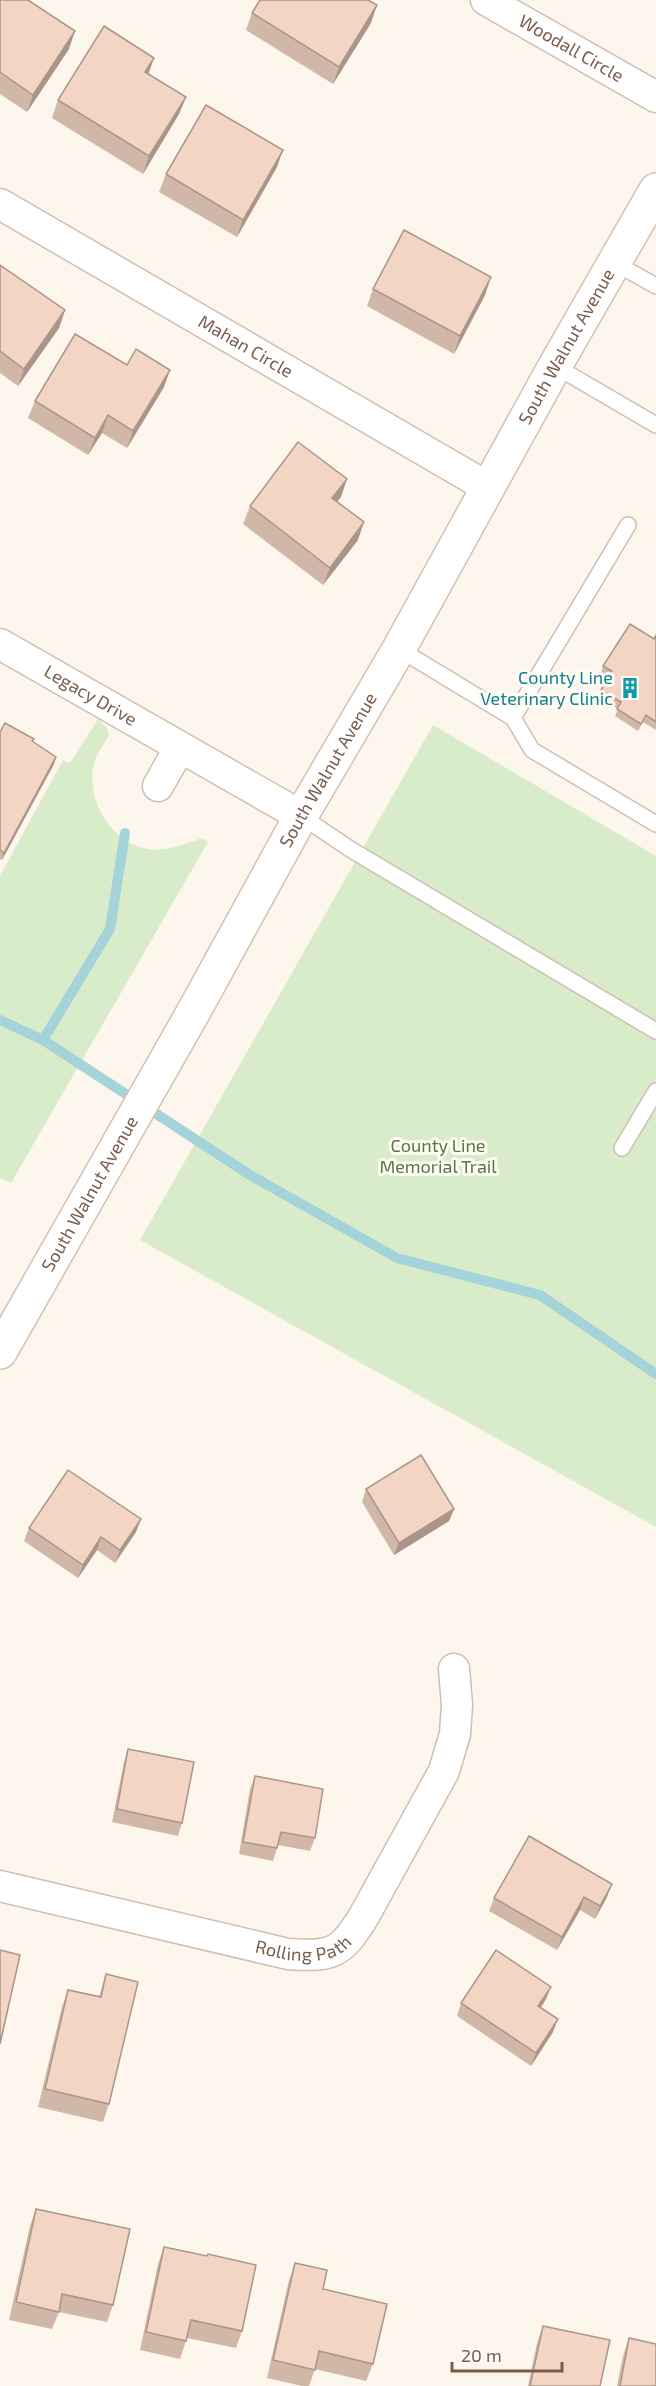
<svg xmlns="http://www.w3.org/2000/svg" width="656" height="2386" viewBox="0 0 656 2386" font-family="'Exo 2',sans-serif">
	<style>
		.green { fill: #d8ecc9 }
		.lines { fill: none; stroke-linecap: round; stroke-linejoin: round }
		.stream { stroke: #a5d3da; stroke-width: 10 }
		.lane-casing { stroke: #d1beb0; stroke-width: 18 }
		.street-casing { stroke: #d1beb0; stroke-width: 33 }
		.secondary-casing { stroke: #d6c0b0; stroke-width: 36 }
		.lane { stroke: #fff; stroke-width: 15 }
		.street { stroke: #fff; stroke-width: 30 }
		.secondary { stroke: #fff; stroke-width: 33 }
		.wall { fill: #d1b7a8 }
		.shaded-wall { fill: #aa9588 }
		.building { fill: #f3d5c3; stroke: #aa9588; stroke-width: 1.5 }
		.labels { text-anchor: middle; stroke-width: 6; stroke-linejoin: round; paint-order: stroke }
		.street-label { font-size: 18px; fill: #7a5c4d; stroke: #fffaf3 }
		.culture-label { font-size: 18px; fill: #0d838f; stroke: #fffaf3; text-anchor: end }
		.park-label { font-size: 18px; fill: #537a41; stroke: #fffaf3 }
	</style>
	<rect width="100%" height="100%" fill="#fdf6ec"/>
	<g class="green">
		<path d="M98,719L107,728L109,734C105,744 97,752 94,763C85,799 111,843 148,849C167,852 185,844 202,838L208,842L11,1183L0,1178V876L63,760L70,763Z"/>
		<path d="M433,725L656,856V1527L140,1240Z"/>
	</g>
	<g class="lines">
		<g class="stream">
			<path d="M0,1020L43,1040L250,1175L397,1258L540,1295L656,1374"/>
			<path d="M43,1040L110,929L125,833"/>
		</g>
		<defs>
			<g id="lane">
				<path d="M615,263L656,286"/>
				<path d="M555,366L656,425"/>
				<path d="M399,649L513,718L532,750L656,824"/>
				<path d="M513,718L628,525"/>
				<path d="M301,816L350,849L656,1031"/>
				<path d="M622,1148L656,1091"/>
			</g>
			<g id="street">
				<path id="s1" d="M486,0L656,97"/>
				<path id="s2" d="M0,204L489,488"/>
				<path id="s3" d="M0,644L301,816"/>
				<path d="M158,786L180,747"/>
				<path id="s4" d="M0,1886L288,1954C332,1957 341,1954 364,1916L444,1771L455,1734L457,1705L454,1669"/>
			</g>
			<g id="secondary">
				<path id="s5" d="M0,1352L194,1011L301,816L399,649L555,366L656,190"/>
			</g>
		</defs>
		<use href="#lane" class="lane-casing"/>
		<use href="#street" class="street-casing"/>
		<use href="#secondary" class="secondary-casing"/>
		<use href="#lane" class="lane"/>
		<use href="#street" class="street"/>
		<use href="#secondary" class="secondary"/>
	</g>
	<g class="wall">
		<path d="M0,0L69,49L27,112L0,94Z"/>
		<path d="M252,13L371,23L333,84L246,30Z"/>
		<path d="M186,97L179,114L143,174L52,118L58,100Z"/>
		<path d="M277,167L237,237L159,192L166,174Z"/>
		<path d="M0,265L65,310L59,328L18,386L0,373Z"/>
		<path d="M373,289L485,295L454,354L367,306Z"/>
		<path d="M164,387L127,448L102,433L88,455L28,418L35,401Z"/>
		<path d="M341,497L337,501L358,540L323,585L243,524L250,506Z"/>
		<path d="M656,635V730L643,722L638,731L615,716L618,709L599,697L601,690L609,678L601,673L603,666L654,639Z"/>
		<path d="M0,732L34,739L33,742L56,757L54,764L2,860L0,859Z"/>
		<path d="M366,1489L454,1509L449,1521L394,1555L362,1502Z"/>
		<path d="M29,1528L136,1532L115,1563L97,1550L78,1578L24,1541Z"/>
		<path d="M128,1749L182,1823L178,1836L112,1822L124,1762Z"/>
		<path d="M255,1776L315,1838L310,1851L278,1845L273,1861L239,1854L250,1789Z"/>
		<path d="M607,1897L595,1919L580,1910L557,1950L489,1911L494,1898Z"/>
		<path d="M106,1974L109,2104L103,2122L38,2107L62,2007L68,1990L99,1997Z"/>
		<path d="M546,1999L541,2007L553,2032L531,2066L457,2016L461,2003Z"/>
		<path d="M36,2209L113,2305L107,2322L59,2312L52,2329L9,2320L30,2226Z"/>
		<path d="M164,2247L242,2331L236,2348L187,2338L180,2359L140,2350L158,2264Z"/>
		<path d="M295,2263L323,2289L373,2364L366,2381L315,2369L309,2386H302L267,2378L289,2280Z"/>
		<path d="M543,2326L600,2386H528L537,2343Z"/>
		<path d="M629,2338L656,2386H617L623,2356Z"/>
	</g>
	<g class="shaded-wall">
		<path d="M377,5L371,23L333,84L339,67Z"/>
		<path d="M75,31L69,49L27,112L33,95Z"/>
		<path d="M154,58L148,75L145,72Z"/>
		<path d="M186,97L179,114L143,174L149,156Z"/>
		<path d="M283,150L277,167L237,237L243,220Z"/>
		<path d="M491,277L485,295L454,354L460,336Z"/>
		<path d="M65,310L59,328L18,386L24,369Z"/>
		<path d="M170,370L164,387L127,448L133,431Z"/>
		<path d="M108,415L102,433L88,455L95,438Z"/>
		<path d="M347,479L341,497L326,515L332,498Z"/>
		<path d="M364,522L358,540L323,585L330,568Z"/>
		<path d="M56,757L54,764L2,860L4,853Z"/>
		<path d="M454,1509L449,1521L394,1555L399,1543Z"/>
		<path d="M141,1519L136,1532L115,1563L120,1550Z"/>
		<path d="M101,1537L97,1550L78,1578L83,1565Z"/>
		<path d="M612,1884L607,1897L595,1919L600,1906Z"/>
		<path d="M584,1897L580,1910L557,1950L562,1937Z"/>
		<path d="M551,1987L546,1999L534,2018L538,2006Z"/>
		<path d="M558,2019L553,2032L531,2066L536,2053Z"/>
	</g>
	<g class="building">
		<path d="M0,0H28L75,31L33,95L0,72Z"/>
		<path d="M260,0H368L377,5L339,67L252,13Z"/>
		<path d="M104,26L154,58L145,72L186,97L149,156L58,100Z"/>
		<path d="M206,105L283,150L243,220L166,174Z"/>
		<path d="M404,230L491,277L460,336L373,289Z"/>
		<path d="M0,265L65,310L24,369L0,351Z"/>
		<path d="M75,334L127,365L136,349L170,370L133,431L108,415L95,438L35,401Z"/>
		<path d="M298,442L347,479L332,498L364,522L330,568L250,506Z"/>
		<path d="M630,624L654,639L656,635V722L646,715L641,724L617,709L621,702L601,690L612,671L603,666Z"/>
		<path d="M5,723L34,739L32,741L56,757L4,853L0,850V732Z"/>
		<path d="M421,1455L454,1509L399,1543L366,1489Z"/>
		<path d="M68,1470L141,1519L120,1550L101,1537L83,1565L29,1528Z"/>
		<path d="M128,1749L194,1762L182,1823L117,1809Z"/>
		<path d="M255,1776L323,1789L315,1838L281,1832L277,1848L243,1842Z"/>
		<path d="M529,1836L612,1884L600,1906L584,1897L562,1937L494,1898Z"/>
		<path d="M0,1950L20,1955L0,2044Z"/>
		<path d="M496,1950L551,1987L538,2006L558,2019L536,2053L461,2003Z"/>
		<path d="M106,1974L138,1982L109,2104L45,2089L68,1990L101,1997Z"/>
		<path d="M36,2209L130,2229L113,2305L62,2294L59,2312L16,2302Z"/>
		<path d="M164,2247L207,2256L208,2254L256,2265L242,2331L191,2320L186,2341L146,2332Z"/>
		<path d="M295,2263L327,2270L323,2289L387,2304L373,2364L319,2351L315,2370L273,2360Z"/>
		<path d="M543,2326L610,2340L600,2386H530Z"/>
		<path d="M629,2338L656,2344V2386H620Z"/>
	</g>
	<defs>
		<symbol id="building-bare" viewBox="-9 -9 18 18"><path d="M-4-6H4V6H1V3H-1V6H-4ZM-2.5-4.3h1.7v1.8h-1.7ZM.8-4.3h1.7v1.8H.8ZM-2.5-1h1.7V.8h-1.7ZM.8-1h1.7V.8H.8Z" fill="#0f9aa8" stroke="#fffaf3" stroke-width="2.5" paint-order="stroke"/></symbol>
	</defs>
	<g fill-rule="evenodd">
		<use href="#building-bare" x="615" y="673" width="30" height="30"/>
	</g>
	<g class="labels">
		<g class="street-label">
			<text dy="6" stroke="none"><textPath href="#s1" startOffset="98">Woodall Circle</textPath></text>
			<text dy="6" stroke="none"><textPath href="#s2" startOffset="284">Mahan Circle</textPath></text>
			<text dy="6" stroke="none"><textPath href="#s5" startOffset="1154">South Walnut Avenue</textPath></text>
			<text dy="6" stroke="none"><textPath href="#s3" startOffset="104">Legacy Drive</textPath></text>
			<text dy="6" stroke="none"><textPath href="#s5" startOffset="668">South Walnut Avenue</textPath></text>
			<text dy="6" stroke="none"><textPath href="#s5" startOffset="182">South Walnut Avenue</textPath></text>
			<text dy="6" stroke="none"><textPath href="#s4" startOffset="312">Rolling Path</textPath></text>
		</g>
		<g class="culture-label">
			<text x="613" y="684">County Line<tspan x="613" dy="21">Veterinary Clinic</tspan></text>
		</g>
		<g class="park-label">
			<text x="438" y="1152">County Line<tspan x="438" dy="21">Memorial Trail</tspan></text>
		</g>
	</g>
	<path d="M452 2362v9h110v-9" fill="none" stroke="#7a5c4d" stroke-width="3"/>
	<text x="461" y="2362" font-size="18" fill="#7a5c4d" stroke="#fffaf3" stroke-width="4.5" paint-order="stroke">20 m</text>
</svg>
